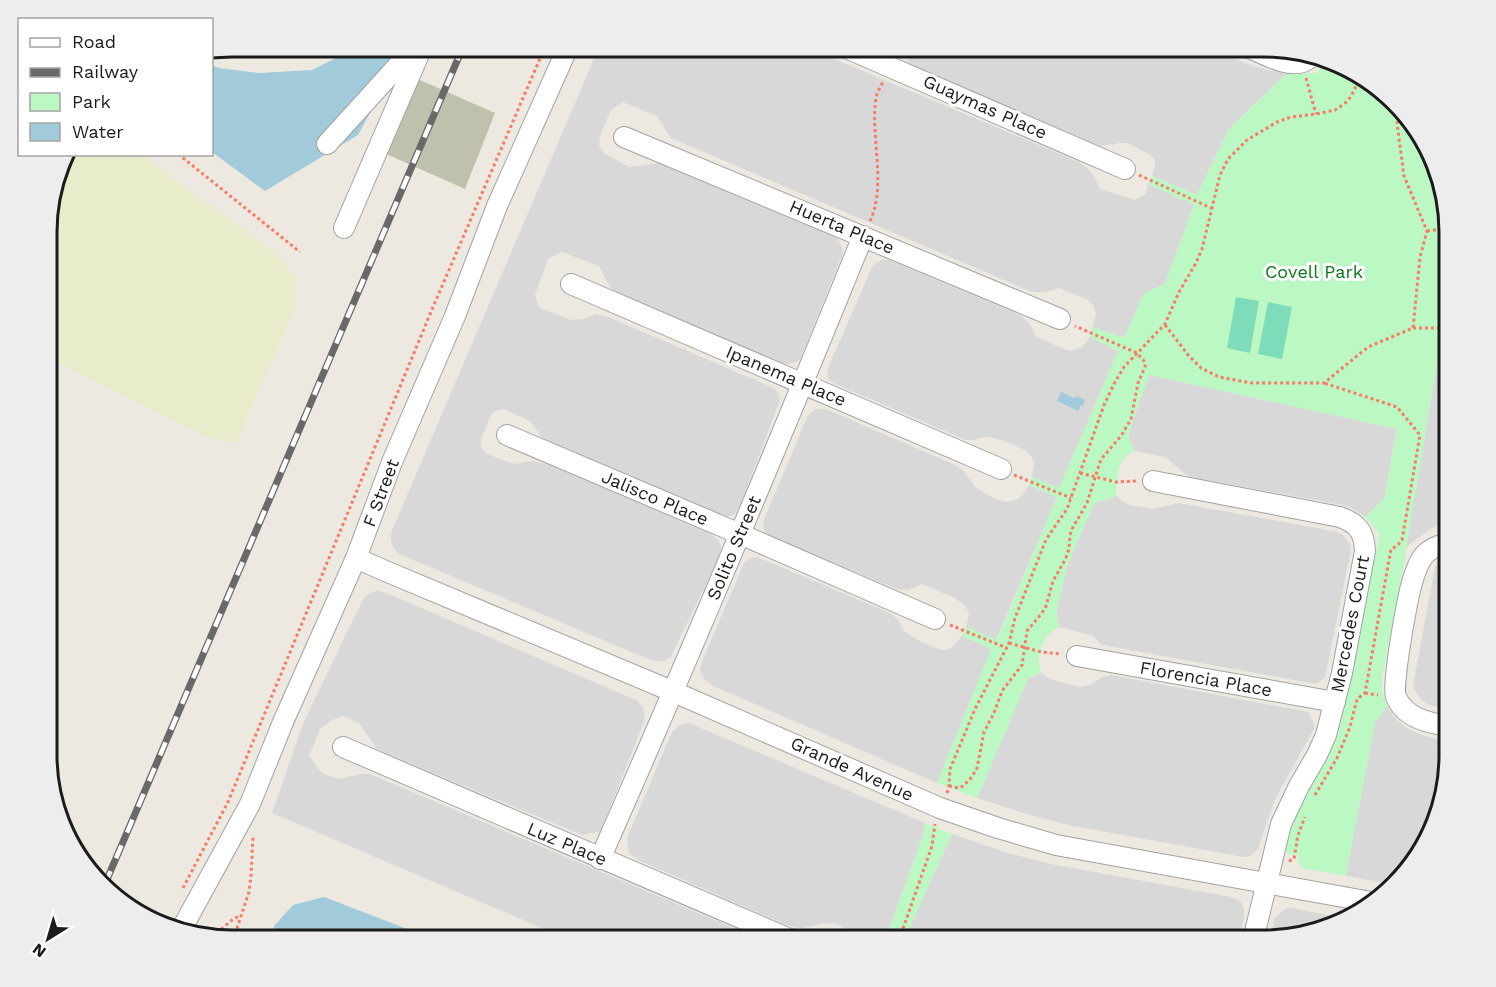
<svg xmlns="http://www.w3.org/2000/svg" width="1496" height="987" viewBox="0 0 1496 987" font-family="'Work Sans',sans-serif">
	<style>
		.residential { fill: #d9d8d8 }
		.construction { fill: #c0c1ac }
		.farmland { fill: #e8eccb }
		.park { fill: #bcf8c3 }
		.pitch { fill: #7edcbb }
		.water { fill: #a1cbda }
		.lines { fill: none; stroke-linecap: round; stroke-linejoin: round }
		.minor-casing { stroke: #a2a2a2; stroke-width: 22 }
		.path { stroke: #f77b67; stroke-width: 3; stroke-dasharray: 3 3; stroke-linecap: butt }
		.minor { stroke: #fff; stroke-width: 20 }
		.rail-casing { stroke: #696969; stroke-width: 7 }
		.rail { stroke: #fff; stroke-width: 4.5; stroke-dasharray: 14; stroke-linecap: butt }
		.labels { text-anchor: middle; stroke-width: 6; stroke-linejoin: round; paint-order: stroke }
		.street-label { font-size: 18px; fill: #1b1b1b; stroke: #fff }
		.park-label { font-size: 18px; fill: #0c7619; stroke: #fff }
		.rim { fill: none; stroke: #1b1b1b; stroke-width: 3 }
	</style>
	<rect width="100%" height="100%" fill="#ede9e0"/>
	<g class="residential">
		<path d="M599,47H806L1079,162L1087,168L1094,176L1100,189L1135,200L1146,194L1148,184L1194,204L1165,284L1144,293L1124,338L1092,327L1096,314L1093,305L1088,300L1059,288L1047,292H1032L671,138L657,116L623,102L611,110L600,136L599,145L605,154L629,167L660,163L670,165L830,232L838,239L841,245L843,253L802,355L798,361L790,364H782L613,291L606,280L599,266L562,252L548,259L535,295L539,307L570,320L583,319L596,314L608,317L774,388L779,394L780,400L740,506L734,515L725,517L544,440L530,421L504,409L495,411L491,415L481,439V446L485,453L514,464L532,461L546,464L710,533L719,541L721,547L719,558L674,650L670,658L663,661H653L399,554L393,547L391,540V533Z"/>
		<path d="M906,47H1207L1255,67L1286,74L1229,129L1197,195L1152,176L1155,165V160L1151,155L1127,143H1121L1101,146L1093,145L914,69L908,62L906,55Z"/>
		<path d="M881,260H889L1020,315L1030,324L1036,337L1069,351L1081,348L1090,337L1118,351L1059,489L1032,477L1034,464L1032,457L1025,450L1001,440L989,437H984L975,440H966L833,383L829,380L827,370L873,265Z"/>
		<path d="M1438,357H1449V524L1435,526L1406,547Z"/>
		<path d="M1149,375L1397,429L1384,499L1365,517L1350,507L1343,505L1191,477L1184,473L1165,457L1134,451L1128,435Z"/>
		<path d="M815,409H826L955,465L962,469L975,487L993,498L1006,502L1016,500L1023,495L1029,485L1057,497L996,640L966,627L969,615L966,606L955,598L922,584L908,590L897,589L770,536L764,530L763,522L808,415Z"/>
		<path d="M1117,496L1122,501L1129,505L1153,509L1179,503L1338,532L1343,535L1350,544L1351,550L1325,678L1316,684L1108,646L1101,644L1093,636L1060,627L1056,614L1067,566L1094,503Z"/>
		<path d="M1449,556V709L1429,705L1419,698L1413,686L1435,567L1441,559Z"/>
		<path d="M757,557L892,614L899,621L904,631L921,642L941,650L950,649L962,636L992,649L937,783L713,686L705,680L700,671L701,664L744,563L751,558Z"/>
		<path d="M376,591L384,592L636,700L643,707L645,719L601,831L582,835L385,753L377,749L359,723L343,716L332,720L320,729L309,756L322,773L338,779L361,774H370L762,940H570L272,813L303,724L345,636L364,598L371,593Z"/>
		<path d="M1041,672L1045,676L1053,680L1080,687L1090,685L1102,677L1111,675L1308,712L1314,723V729L1275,799L1258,849L1248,857H1243L1069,825L1023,813L977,798L1028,679Z"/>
		<path d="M1387,707L1395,718L1404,726L1414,732L1431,738L1449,741V767L1418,859L1391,884L1346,876L1375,721Z"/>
		<path d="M689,723L925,823L923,836L885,940H853L842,927L833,923L822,924L802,928L795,927L784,924L640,861L630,854L628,849L627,838L672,732L680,725Z"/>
		<path d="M952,834L1008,853L1051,864L1231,897L1238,900L1242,904L1244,910V918L1238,940H904Z"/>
		<path d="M1292,908L1348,919L1276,940H1269L1275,918L1285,909Z"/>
	</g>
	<path class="construction" d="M413,77L495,113L465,189L384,153Z"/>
	<path class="farmland" d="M64,155H143L194,194L274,252L296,277V305L235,444L210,438L48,358V208Z"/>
	<g class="park">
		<path d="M1330,59L1368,78L1425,139L1449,220V315L1438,357L1405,554L1406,557L1402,572L1382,679V691L1387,707L1375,722L1346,876L1302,868L1297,860L1298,855L1288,854L1287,852L1285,851V845L1299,805L1327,756L1341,723L1374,551L1377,549L1379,533L1365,517L1384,499L1397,429L1149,375L1128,435L1134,451C1121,458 1119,466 1117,480C1116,486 1116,490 1117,496L1094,503L1067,566L1056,614L1060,627C1043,633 1035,656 1041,672L1028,679L977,798L937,783L991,649L962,636L966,627L997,640L1057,497L1029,485L1032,477L1059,488L1118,351L1090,337L1092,327L1124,338L1144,293L1165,284L1194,205L1148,184L1152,176L1197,195L1229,129L1286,74L1316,73Z"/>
		<path d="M925,823L952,834L904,940H885L923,836Z"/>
	</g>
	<g class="pitch">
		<path d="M1236,297L1259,301L1250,353L1227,348Z"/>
		<path d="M1268,302L1292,307L1282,359L1258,354Z"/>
	</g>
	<g class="water">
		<path d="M354,47H406L358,135L265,191L212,152V65L219,68L259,73L312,70L342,55Z"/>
		<path d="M1061,392L1074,398L1077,396L1085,400L1083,406L1081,405L1078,411L1057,401Z"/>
		<path d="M324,897L436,940H273L274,926L293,905Z"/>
	</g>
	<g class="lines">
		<defs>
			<g id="minor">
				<path d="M844,47L1125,169"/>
				<path d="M1247,47C1263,53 1286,68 1303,62C1307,60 1312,57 1316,55"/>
				<path d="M624,137L1060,319"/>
				<path d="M327,144L415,47"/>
				<path d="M344,228L422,47"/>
				<path d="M571,284L1001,469"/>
				<path d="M507,435L740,534L935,619"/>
				<path d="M1153,481L1340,517C1358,524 1364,531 1365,551L1342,673L1326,735L1317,755L1299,786L1281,824L1253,940"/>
				<path d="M1449,543C1439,545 1428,549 1422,558C1418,564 1415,573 1413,579C1408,595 1391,686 1396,697C1405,718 1428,723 1449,726"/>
				<path d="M356,558L383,570L674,692L940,808L998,828L1056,845L1371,902"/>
				<path d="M1077,656L1335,702"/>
				<path d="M343,747L792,940"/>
				<path d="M600,859C691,653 778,445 863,236"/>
				<path d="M180,932L250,804L283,722L356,558L392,462L455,316L497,206L568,47"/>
			</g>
		</defs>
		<use href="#minor" class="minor-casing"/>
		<g class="path">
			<path d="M247,47L271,49L297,47"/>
			<path d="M1306,78L1316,114"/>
			<path d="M178,154L300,252"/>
			<path d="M1139,175L1211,208"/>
			<path d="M870,221C887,185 870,136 876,98C877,92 881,86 884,80"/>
			<path d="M1427,231L1449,228"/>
			<path d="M1165,325L1189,356L1201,368L1219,377L1251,383H1324L1368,347L1413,328L1420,257L1427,231L1404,176L1397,123L1402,115"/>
			<path d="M1413,328H1449"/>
			<path d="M1080,473L1116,482L1136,481"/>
			<path d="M1014,475L1071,498"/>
			<path d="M950,625L1007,648"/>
			<path d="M1009,643L1041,652L1061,654"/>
			<path d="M1365,693L1378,695"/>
			<path d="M949,786L959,788L963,786L972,777L977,768L984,732L994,713L1002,691L1022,665L1027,631L1042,613L1046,606L1053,581L1065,560L1069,549L1070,535L1072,529L1087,503L1100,462L1103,457L1121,436L1131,419L1138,383L1145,367V362L1137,353L1075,326"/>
			<path d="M947,793L949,786L950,769L975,709L1009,643L1015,618L1045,542L1049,535L1067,509L1104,405L1115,382L1124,367L1165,324L1179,292L1196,263L1202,249L1220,175L1228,159L1247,140L1277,122L1291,117L1316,114L1335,110L1348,101L1355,89L1357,73"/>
			<path d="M1315,795L1337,758L1350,727L1357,699L1365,693L1391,549L1397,546L1402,540L1420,435L1397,407L1324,383"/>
			<path d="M1289,861L1294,859L1298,835L1305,817"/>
			<path d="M183,888L228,802L433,307L545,47"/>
			<path d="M212,937L232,920L241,915"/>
			<path d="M233,940L249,892L251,876L253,837L251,836"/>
			<path d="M899,940L932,846L935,824"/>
		</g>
		<use href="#minor" class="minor"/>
		<defs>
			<path id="rail" d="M105,884L463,47"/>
		</defs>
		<use href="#rail" class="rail-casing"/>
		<use href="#rail" class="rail"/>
	</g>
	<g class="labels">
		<g class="street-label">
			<text transform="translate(985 107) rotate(24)" y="6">Guaymas Place</text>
			<text transform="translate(842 227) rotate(23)" y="6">Huerta Place</text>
			<text transform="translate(786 376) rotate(23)" y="6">Ipanema Place</text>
			<text transform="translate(381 493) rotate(-69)" y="6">F Street</text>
			<text transform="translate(655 498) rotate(23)" y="6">Jalisco Place</text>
			<text transform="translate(734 548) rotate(-67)" y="6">Solito Street</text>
			<text transform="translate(1350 624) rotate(-79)" y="6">Mercedes Court</text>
			<text transform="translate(1206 679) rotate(10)" y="6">Florencia Place</text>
			<text transform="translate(852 769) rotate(24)" y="6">Grande Avenue</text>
			<text transform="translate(567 844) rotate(23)" y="6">Luz Place</text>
		</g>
		<g class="park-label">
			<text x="1314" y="278">Covell Park</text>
		</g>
	</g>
	<path d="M0 0H1496V987H0ZM232 57H1264A175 175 0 0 1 1439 232V755A175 175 0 0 1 1264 930H232A175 175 0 0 1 57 755V232A175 175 0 0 1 232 57Z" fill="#ededed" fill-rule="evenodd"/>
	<path class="rim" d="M232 57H1264A175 175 0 0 1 1439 232V755A175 175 0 0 1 1264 930H232A175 175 0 0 1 57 755V232A175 175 0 0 1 232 57Z"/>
	<rect x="18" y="18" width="195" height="138" fill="#ffffff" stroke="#a4a4a4" stroke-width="1.5"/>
	<rect x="30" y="38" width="30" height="9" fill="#ffffff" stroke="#a4a4a4" stroke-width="1.5"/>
	<text x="72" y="48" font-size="18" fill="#1b1b1b">Road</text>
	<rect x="30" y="68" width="30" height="9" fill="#696969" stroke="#a4a4a4" stroke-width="1.5"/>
	<text x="72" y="78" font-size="18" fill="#1b1b1b">Railway</text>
	<rect x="30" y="93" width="30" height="18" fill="#bcf8c3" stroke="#a4a4a4" stroke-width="1.5"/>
	<text x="72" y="108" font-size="18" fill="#1b1b1b">Park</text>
	<rect x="30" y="123" width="30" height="18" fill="#a1cbda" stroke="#a4a4a4" stroke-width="1.5"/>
	<text x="72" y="138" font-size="18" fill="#1b1b1b">Water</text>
	<g transform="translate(48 939) rotate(217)" stroke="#ffffff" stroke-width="4.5" paint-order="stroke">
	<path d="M0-4.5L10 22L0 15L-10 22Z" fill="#1b1b1b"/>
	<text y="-9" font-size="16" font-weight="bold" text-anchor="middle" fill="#1b1b1b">N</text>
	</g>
</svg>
